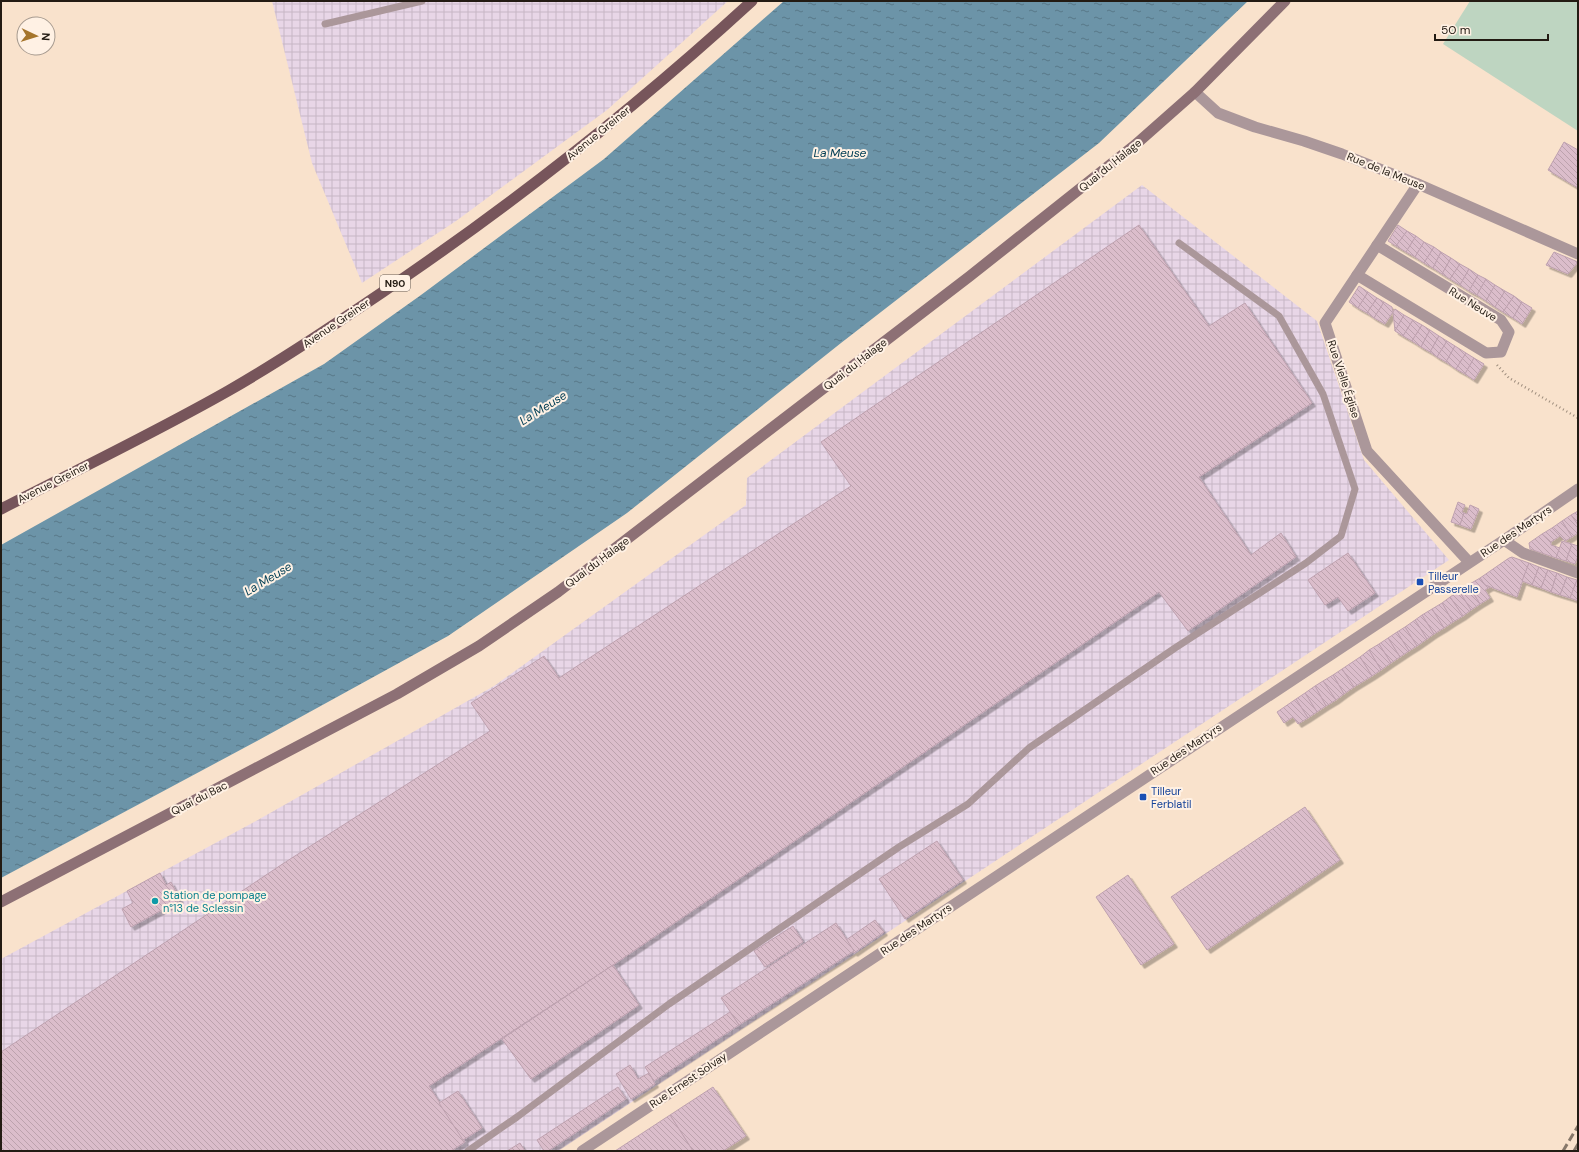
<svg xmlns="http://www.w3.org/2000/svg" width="1579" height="1152" viewBox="0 0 1579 1152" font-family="'DM Sans',sans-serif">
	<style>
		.industrial { fill: url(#industrial-grid) }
		.park { fill: #bed5c1 }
		.water { fill: url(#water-ripples) }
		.building { fill: url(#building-back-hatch); stroke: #bea1af; filter: url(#shadow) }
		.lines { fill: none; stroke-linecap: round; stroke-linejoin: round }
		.path { stroke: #9d8c7c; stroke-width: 2.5; stroke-dasharray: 1 3; stroke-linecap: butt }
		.service { stroke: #ab979a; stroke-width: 7 }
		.minor { stroke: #ab979a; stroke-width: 11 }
		.tertiary { stroke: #ab979a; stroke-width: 11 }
		.secondary { stroke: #8d7075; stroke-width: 11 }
		.primary { stroke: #77555b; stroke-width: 11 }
		.rail { stroke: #87786a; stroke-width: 3; stroke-dasharray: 8 4; stroke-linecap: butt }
		.transit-dot { fill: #1a4fb4; stroke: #fff1e4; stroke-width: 1.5 }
		.culture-dot { fill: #0f9aa8; stroke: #fff1e4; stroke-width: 1.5 }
		.labels { text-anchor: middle; stroke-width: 4; stroke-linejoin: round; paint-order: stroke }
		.shield { fill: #fff1e4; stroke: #655b52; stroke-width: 1 }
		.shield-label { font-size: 10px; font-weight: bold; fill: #231b13 }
		.street-label { font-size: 11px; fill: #231b13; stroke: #fff1e4 }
		.transit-label { font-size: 11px; fill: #164399; stroke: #fff1e4; text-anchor: start }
		.culture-label { font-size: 11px; fill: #0d838f; stroke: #fff1e4; text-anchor: start }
		.water-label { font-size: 12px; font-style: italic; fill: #054056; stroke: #fff1e4 }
	</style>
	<defs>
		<pattern id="industrial-grid" width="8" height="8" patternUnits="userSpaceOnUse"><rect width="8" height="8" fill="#e8d6e7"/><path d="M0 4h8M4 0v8" fill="none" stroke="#c7b7c5"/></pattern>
		<pattern id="water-ripples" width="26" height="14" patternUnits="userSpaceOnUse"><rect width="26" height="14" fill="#6c94a8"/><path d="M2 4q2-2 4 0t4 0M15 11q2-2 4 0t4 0" fill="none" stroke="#587888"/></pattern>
		<pattern id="building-back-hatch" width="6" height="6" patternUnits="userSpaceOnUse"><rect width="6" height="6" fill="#dbbdcb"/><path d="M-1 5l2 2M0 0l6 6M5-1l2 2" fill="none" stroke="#bca2ad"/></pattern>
		<filter id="shadow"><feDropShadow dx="3.5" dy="3.5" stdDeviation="0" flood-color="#0004"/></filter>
	</defs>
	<rect width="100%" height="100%" fill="#f9e2cc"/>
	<g class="industrial">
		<path d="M272,1H728L607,110L456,221L362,283L312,163Z"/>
		<path d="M1142,185L1317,321L1364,460L1449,560L558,1151H1V959L256,821L494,686L746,505L747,478Z"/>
	</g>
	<path class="park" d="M1470,1H1578V131L1443,44Z"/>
	<path class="water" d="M784,1H1248L1099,143L841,343L627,513L448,636L257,741L1,878V545L324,364L421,295L604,159Z"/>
	<g class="building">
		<path d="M1564,142L1578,150V188L1548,170Z"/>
		<path d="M1139,225L1209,326L1245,303L1312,403L1199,477L1251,555L1281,533L1296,557L1188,631L1159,592L613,965L429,1086L465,1142L451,1151H1V1052L284,863L490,731L471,703L544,656L559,678L851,486L821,442Z"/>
		<path d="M1398,225L1407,231L1396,246L1388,241Z"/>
		<path d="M1407,231L1416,236L1406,252L1396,246Z"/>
		<path d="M1416,236L1424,242L1415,257L1406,252Z"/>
		<path d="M1424,242L1434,247L1424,263L1415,257Z"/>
		<path d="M1434,247L1441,252L1433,268L1424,263Z"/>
		<path d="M1441,252L1451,258L1442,274L1433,268Z"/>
		<path d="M1554,252L1578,262L1568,274L1546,265Z"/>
		<path d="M1451,258L1460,264L1450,279L1442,274Z"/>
		<path d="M1460,264L1469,269L1460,285L1450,279Z"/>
		<path d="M1469,269L1478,275L1469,291L1460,285Z"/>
		<path d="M1478,275L1486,279L1477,295L1469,291Z"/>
		<path d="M1486,279L1495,285L1486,301L1477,295Z"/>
		<path d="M1495,285L1505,291L1495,307L1486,301Z"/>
		<path d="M1359,286L1368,292L1358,308L1349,302Z"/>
		<path d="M1505,291L1514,296L1503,312L1495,307Z"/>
		<path d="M1368,292L1377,298L1367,313L1358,308Z"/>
		<path d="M1514,296L1522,302L1513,318L1503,312Z"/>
		<path d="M1377,298L1384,302L1374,318L1367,313Z"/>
		<path d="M1384,302L1392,307L1393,312L1385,324L1374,318Z"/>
		<path d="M1522,302L1532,308L1522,324L1513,318Z"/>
		<path d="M1395,309L1404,315L1395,331L1393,312Z"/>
		<path d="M1404,315L1413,320L1403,336L1395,331Z"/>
		<path d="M1413,320L1422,325L1412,341L1403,336Z"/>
		<path d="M1422,325L1430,330L1421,347L1412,341Z"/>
		<path d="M1430,330L1439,336L1430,352L1421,347Z"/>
		<path d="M1439,336L1447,341L1437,357L1430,352Z"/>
		<path d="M1447,341L1455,346L1446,362L1437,357Z"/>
		<path d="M1455,346L1466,353L1456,369L1446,362Z"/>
		<path d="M1466,353L1474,358L1465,374L1456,369Z"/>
		<path d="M1474,358L1484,364L1474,380L1465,374Z"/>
		<path d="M1458,502L1465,505L1462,512L1464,513L1460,525L1451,522Z"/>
		<path d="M1470,505L1479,509L1471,529L1460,525L1464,513L1467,514Z"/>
		<path d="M1578,511V525L1571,515Z"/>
		<path d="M1571,515L1578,525V533L1572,537L1562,521Z"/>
		<path d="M1562,521L1572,537L1565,541L1552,528Z"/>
		<path d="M1552,528L1560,536L1551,542L1542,534Z"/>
		<path d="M1542,534L1551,542V545L1560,548L1556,558L1530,549L1529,543Z"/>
		<path d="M1562,541L1572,544L1566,561L1556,558Z"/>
		<path d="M1572,544L1578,546V556L1575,564L1566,561Z"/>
		<path d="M1348,553L1375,593L1348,611L1338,597L1325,605L1308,580Z"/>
		<path d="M1512,557L1529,563L1517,597L1485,585L1480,578L1509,558Z"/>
		<path d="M1529,563L1539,567L1532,585L1522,581Z"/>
		<path d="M1539,567L1548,570L1541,588L1532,585Z"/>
		<path d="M1548,570L1557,573L1551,592L1541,588Z"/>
		<path d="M1557,573L1567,577L1560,595L1551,592Z"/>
		<path d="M1567,577L1577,580L1570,598L1560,595Z"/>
		<path d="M1480,578L1485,585L1490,587L1485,590L1490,598L1480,604L1468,585Z"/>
		<path d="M1577,580L1578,581V601L1570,598Z"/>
		<path d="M1468,585L1480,604L1471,610L1459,591Z"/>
		<path d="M1459,591L1471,610L1463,616L1450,597Z"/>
		<path d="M1450,597L1463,616L1453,622L1442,603Z"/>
		<path d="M1442,603L1453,622L1444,628L1432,609Z"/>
		<path d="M1432,609L1444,628L1434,634L1422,615Z"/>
		<path d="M1422,615L1434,634L1427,639L1415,620Z"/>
		<path d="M1415,620L1427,639L1417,646L1405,627Z"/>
		<path d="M1405,627L1417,646L1409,651L1397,632Z"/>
		<path d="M1397,632L1409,651L1400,657L1388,638Z"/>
		<path d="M1388,638L1400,657L1391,663L1379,644Z"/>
		<path d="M1379,644L1391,663L1381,670L1369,650Z"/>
		<path d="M1369,650L1381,670L1372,676L1360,657Z"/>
		<path d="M1360,657L1372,676L1354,687L1342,669Z"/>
		<path d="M1342,669L1354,687L1344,694L1333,675Z"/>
		<path d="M1333,675L1344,694L1336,700L1323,681Z"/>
		<path d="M1323,681L1336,700L1326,706L1315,686Z"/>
		<path d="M1315,686L1326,706L1317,712L1305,693Z"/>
		<path d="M1305,693L1317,712L1308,718L1296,699Z"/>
		<path d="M1296,699L1308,718L1298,724L1293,717L1284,723L1277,712Z"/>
		<path d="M1305,807L1340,860L1207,950L1171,897Z"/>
		<path d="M937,841L963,880L905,919L879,879Z"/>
		<path d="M160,873L166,885L171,882L180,900L131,927L122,909L133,903L127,891Z"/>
		<path d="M1128,875L1174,944L1141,965L1096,897Z"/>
		<path d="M875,920L884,932L854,953L846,940Z"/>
		<path d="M836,923L854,951L739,1025L721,998Z"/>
		<path d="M793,926L803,942L765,967L754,951Z"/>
		<path d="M613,965L639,1005L531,1079L502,1039Z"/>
		<path d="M730,1012L739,1025L654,1081L645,1067Z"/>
		<path d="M630,1065L638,1079L649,1073L655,1084L631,1099L616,1074Z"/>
		<path d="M618,1087L626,1099L548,1151H544L537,1140Z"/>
		<path d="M713,1087L746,1136L723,1151H693L670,1115Z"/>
		<path d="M458,1091L482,1128L463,1140L439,1103Z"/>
		<path d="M670,1115L693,1151H615Z"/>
		<path d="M520,1143L525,1151H507Z"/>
	</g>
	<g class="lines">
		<path class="path" d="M1497,365L1509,378L1578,418"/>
		<g class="service">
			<path d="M325,24L422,1"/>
			<path d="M468,1151L517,1117L669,1004L899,847L968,804L1029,748L1175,648L1306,563L1341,536L1355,489L1323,394L1279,316L1179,243"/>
		</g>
		<g class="minor">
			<path d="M1195,92L1218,113L1255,127L1304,141L1342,154L1418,184L1578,254"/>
			<path d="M1418,184L1325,323L1367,451L1469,562"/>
			<path d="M1357,275L1486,353L1501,352L1509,332L1501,320L1377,245"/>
			<path d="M1504,540L1523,553L1578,573"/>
		</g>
		<path class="tertiary" d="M582,1151L1504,540L1578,489"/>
		<path class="secondary" d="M1,902L397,694L479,646L558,592L970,276L1135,145L1195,92L1285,1"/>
		<path class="primary" d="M1,509C77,470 154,433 228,391C289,356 347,316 405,277C527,193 643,101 752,1"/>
		<g class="rail">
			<path d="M1563,1151L1578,1126"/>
			<path d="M1574,1151L1578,1144"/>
		</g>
	</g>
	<g class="transit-dot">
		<rect x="1416" y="578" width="8" height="8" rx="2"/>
		<rect x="1139" y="793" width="8" height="8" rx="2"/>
	</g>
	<circle class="culture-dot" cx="155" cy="901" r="4"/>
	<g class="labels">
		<rect class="shield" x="380" y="275" width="30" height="16" rx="3"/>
		<g class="shield-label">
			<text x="395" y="287">N90</text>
		</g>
		<g class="street-label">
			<text transform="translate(598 133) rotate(-39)" y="4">Avenue Greiner</text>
			<text transform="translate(1110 165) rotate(-39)" y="4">Quai du Halage</text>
			<text transform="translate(1386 171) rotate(22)" y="4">Rue de la Meuse</text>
			<text transform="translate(1473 304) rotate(32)" y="4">Rue Neuve</text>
			<text transform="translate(336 323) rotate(-34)" y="4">Avenue Greiner</text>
			<text transform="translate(855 364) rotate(-38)" y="4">Quai du Halage</text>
			<text transform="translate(1344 379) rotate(72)" y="4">Rue Vielle Église</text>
			<text transform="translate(53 482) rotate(-27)" y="4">Avenue Greiner</text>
			<text transform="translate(1516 531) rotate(-34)" y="4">Rue des Martyrs</text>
			<text transform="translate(597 562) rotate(-37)" y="4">Quai du Halage</text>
			<text transform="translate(1186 749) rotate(-34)" y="4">Rue des Martyrs</text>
			<text transform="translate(199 798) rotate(-27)" y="4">Quai du Bac</text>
			<text transform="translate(916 929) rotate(-34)" y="4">Rue des Martyrs</text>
			<text transform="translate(688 1080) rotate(-34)" y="4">Rue Ernest Solvay</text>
		</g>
		<g class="transit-label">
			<text x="1428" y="580">Tilleur<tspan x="1428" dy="13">Passerelle</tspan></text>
			<text x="1151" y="795">Tilleur<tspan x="1151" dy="13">Ferblatil</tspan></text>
		</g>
		<g class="culture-label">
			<text x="163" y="899">Station de pompage<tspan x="163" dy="13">n°13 de Sclessin</tspan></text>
		</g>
		<g class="water-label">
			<text x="840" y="157">La Meuse</text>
			<text transform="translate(543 408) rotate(-32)" y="4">La Meuse</text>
			<text transform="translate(268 579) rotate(-31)" y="4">La Meuse</text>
		</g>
	</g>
	<rect width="1579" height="1152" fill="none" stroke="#231b13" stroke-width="4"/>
	<g transform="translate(36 36) rotate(94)"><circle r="19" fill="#fff1e4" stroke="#a79b90"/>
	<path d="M0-3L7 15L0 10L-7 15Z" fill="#a6752b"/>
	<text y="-6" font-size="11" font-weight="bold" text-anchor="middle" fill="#231b13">N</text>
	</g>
	<path d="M1435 34v6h113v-6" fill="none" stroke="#231b13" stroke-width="2"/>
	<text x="1441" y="34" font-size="12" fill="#231b13" stroke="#fff1e4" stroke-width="3" paint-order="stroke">50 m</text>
</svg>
